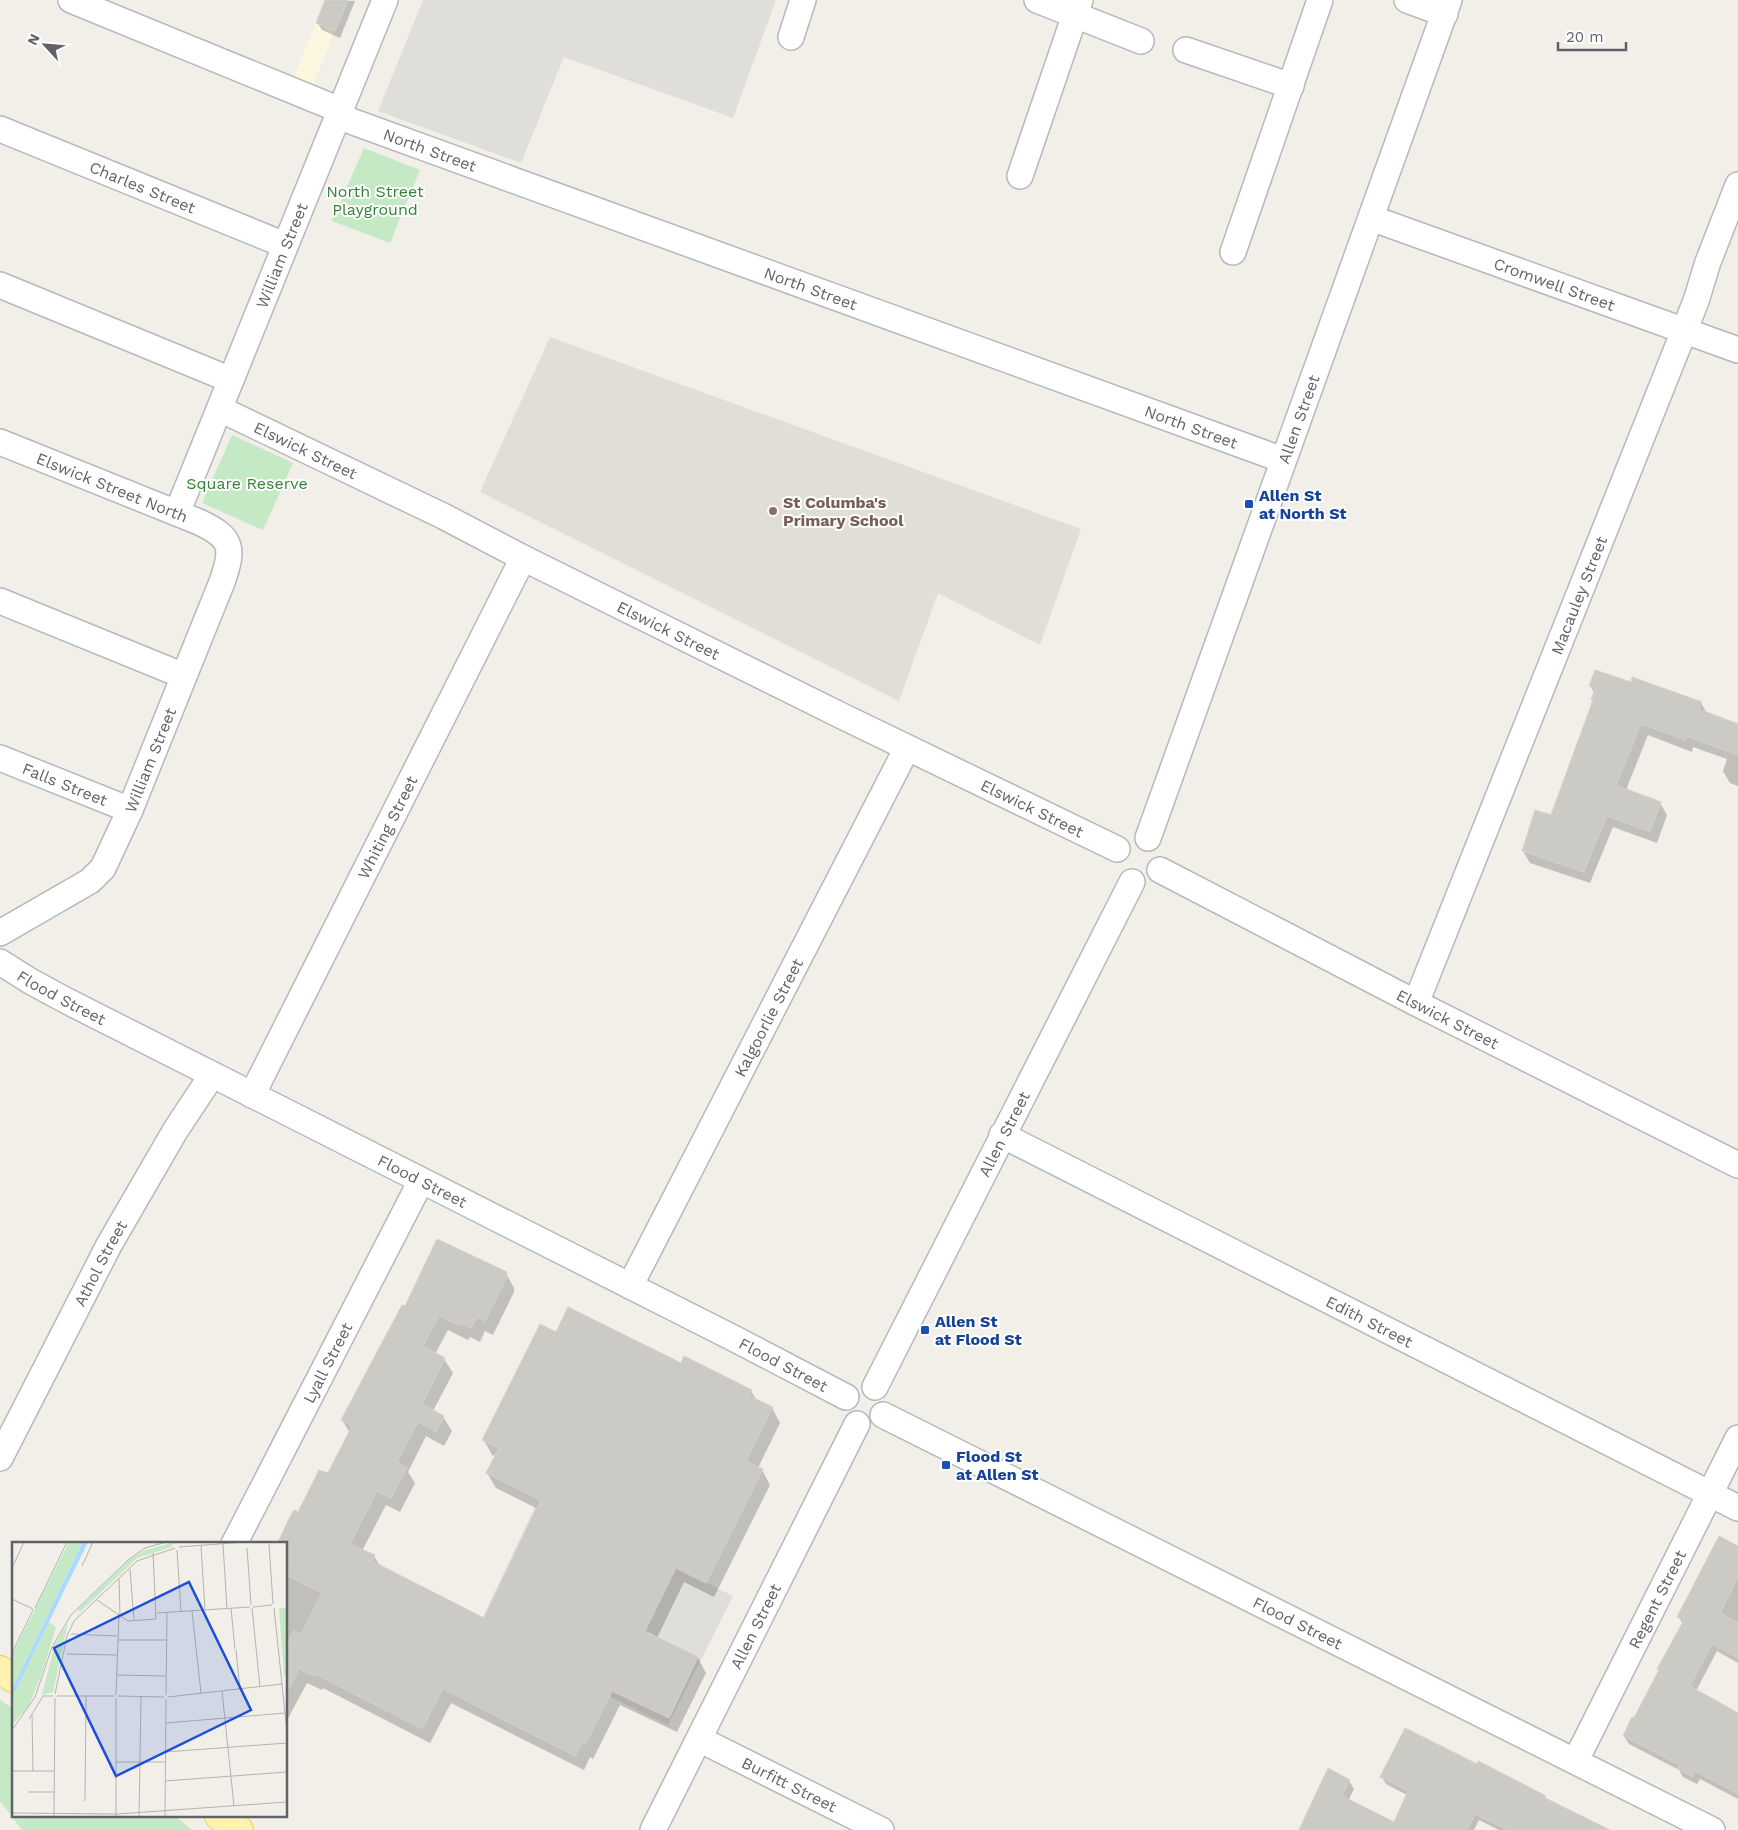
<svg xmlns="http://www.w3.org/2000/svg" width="1738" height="1830" viewBox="0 0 1738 1830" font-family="'Work Sans',sans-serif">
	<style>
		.commercial { fill: #fef7e0 }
		.industrial { fill: #e0deda }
		.education { fill: #e1ded6 }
		.green { fill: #c5e8c5 }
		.shadow { fill: #0003 }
		.building { fill: #cccac5; stroke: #d6d1c6 }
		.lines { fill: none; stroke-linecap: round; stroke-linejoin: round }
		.minor-casing { stroke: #b5b8bc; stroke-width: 28 }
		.major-casing { stroke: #f2c960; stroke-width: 30 }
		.minor { stroke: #fff; stroke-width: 25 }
		.major { stroke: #fff2af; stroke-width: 28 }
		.transit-dot { fill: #1a4fb4; stroke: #fff; stroke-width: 2 }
		.education-dot { fill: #8d6e63; stroke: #fff; stroke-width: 2 }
		.labels { text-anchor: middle; stroke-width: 4; stroke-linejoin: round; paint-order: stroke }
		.street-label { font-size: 16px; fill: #5f6368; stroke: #fff }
		.park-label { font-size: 16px; fill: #348238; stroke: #fff }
		.transit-label { font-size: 16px; font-weight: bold; fill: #164399; stroke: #fff; text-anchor: start }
		.education-label { font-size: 16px; font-weight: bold; fill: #785e54; stroke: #fff; text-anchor: start }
		.inset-road { fill: none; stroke: #b3b3b1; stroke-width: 1 }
		.view { fill: #1d4ed8; fill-opacity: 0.15; stroke: #1d4ed8; stroke-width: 2.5 }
		.inset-edge { fill: none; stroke: #5f6368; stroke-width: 2.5 }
	</style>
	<rect width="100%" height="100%" fill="#f1efe8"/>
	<path class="commercial" d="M325,0H348L312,87L293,79Z"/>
	<g class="industrial">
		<path d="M423,0H776L733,118L564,57L521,163L378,111Z"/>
		<path d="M539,1499L733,1596L668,1725L476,1631Z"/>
	</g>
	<path class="education" d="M550,337L1081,529L1040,645L938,593L899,701L480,492Z"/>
	<g class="green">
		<path d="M364,148L420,170L390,243L332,221Z"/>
		<path d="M232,435L293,463L263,530L202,503Z"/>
		<path d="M0,1700L14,1709V1816H175L192,1830H22L0,1801Z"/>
	</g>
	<g class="shadow">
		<path d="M327,0L355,1L340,38L322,30L317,22Z"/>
		<path d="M1590,686L1701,703L1707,713L1738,725V786L1730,783L1723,771L1727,759L1693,747L1692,752L1648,735L1626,790L1660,803L1667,815L1657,843L1613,827L1590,883L1530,863L1523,851L1551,817L1594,702L1595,694Z"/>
		<path d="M506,1273L514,1288V1292L493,1335L485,1331L480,1342L470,1337L468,1340L448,1330L435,1354L444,1359L453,1373L433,1411L443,1417L452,1431L444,1446L426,1436L408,1472L415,1483L400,1512L386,1505L362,1551L374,1556L380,1566L484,1620L538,1509L496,1488L487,1473L496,1456L492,1455L484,1440L557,1334L682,1365L751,1391L757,1401L772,1408L780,1423L758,1468L762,1470L770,1485L714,1597L684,1582L657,1638L698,1658L706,1673L677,1732L620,1705L593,1759L590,1757L584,1770L451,1703L430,1743L323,1688L322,1690L307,1683L286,1722V1544L298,1514L328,1474L350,1433L342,1420L405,1308Z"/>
		<path d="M1738,1547V1663L1717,1651L1696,1691L1738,1714V1799L1700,1779L1697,1784L1683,1777L1679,1770L1629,1744L1624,1736L1635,1720L1683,1625L1679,1617Z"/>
		<path d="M1477,1766L1496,1771L1545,1797L1547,1801L1595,1830H1499L1479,1820L1474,1830H1419L1407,1795L1386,1784L1382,1777Z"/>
		<path d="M1328,1770L1349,1781L1354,1789L1348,1801L1405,1830H1302Z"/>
	</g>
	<g class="building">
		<path d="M325,0H348L335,31L316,23Z"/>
		<path d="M1595,670L1631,682L1632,677L1702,702L1699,709L1738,724V755L1686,736L1685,740L1641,724L1616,785L1661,802L1650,832L1607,816L1584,872L1522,851L1535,810L1551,815L1593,700H1591L1595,689L1589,686Z"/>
		<path d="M437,1239L507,1272L505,1276L507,1277L485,1321L477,1317L471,1328L461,1323L460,1326L439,1316L423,1346L445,1358L422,1404L444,1416L436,1432L418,1422L397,1462L407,1468L391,1498L377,1491L350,1544L375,1555L372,1561L484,1618L540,1500L486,1473L499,1448L482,1440L540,1324L556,1332L568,1307L681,1363L684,1356L752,1390L749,1396L773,1407L746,1461L763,1469L706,1583L676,1568L645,1631L698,1657L669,1718L612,1691L585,1745L582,1743L575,1756L443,1689L422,1729L315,1674L314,1676L299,1669L286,1694V1646L294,1631L301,1634L322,1593L286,1575V1544H277L290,1517L294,1510L298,1512L319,1470L328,1473L352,1426L341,1420L402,1305L405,1306Z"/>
		<path d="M1719,1536L1738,1546V1577L1720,1613L1738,1623V1658L1712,1644L1690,1686L1738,1713V1794L1695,1771L1692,1777L1677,1768L1679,1765L1623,1736L1632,1717L1634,1718L1659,1670L1657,1669L1684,1620L1677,1617Z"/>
		<path d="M1405,1728L1477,1764L1478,1761L1496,1770L1546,1796L1545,1798L1610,1830H1507L1475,1814L1467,1830H1299L1328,1768L1350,1780L1342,1796L1394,1822L1408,1791L1380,1777Z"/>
	</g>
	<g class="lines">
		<defs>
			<g id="minor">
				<path d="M71,0L340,110"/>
				<path d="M1037,0L1141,41"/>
				<path d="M1407,0L1445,14"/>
				<path d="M791,37L803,0"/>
				<path d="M1186,50L1291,86"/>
				<path id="s1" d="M337,116L1283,460"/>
				<path id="s2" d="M0,129L285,245"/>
				<path d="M1020,176L1080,0"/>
				<path id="s3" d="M1371,218L1738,350"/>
				<path d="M1233,252L1320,0"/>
				<path d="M0,285L231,380"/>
				<path id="s4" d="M220,409L443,516L523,558L844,717L1117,849"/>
				<path id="s5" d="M0,442L199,522C233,538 234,548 222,582L130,810L103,868L90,881L0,933"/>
				<path id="s6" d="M177,513L385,0"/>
				<path d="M0,601L184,676"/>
				<path id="s7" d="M0,758L130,810"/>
				<path id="s8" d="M1148,838L1449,0"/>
				<path id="s9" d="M1160,870L1416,1003L1738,1165"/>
				<path id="s10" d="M0,962L30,981L67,1001L737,1340L846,1397"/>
				<path id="s11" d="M1416,1003L1696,301L1708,262L1738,185"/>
				<path id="s12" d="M252,1095L523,558"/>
				<path id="s13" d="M1002,1135L1738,1508"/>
				<path id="s14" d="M630,1286L907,748"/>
				<path id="s15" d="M875,1387L1132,882"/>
				<path id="s16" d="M883,1415L1712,1830"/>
				<path id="s17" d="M0,1458L109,1245L175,1131L212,1075"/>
				<path id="s18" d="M234,1544L421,1181"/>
				<path id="s19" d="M699,1739L881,1830"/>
				<path id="s20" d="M1576,1760L1738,1438"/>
				<path id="s21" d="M653,1830L857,1424"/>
			</g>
			<g id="major">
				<path d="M0,1670L14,1679"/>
				<path d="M219,1816L239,1830"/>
			</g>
		</defs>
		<use href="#minor" class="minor-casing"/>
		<use href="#major" class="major-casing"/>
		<use href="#minor" class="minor"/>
		<use href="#major" class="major"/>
	</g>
	<g class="transit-dot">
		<rect x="1244" y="499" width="10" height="10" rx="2.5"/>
		<rect x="920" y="1325" width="10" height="10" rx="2.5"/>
		<rect x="941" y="1460" width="10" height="10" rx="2.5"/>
	</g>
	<circle class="education-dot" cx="773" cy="511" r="5"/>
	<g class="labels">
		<g class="street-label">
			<text dy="6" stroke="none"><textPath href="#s1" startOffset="99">North Street</textPath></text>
			<text dy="6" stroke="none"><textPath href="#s2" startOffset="154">Charles Street</textPath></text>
			<text dy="6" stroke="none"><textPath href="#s6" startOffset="278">William Street</textPath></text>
			<text dy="6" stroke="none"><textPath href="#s3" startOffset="195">Cromwell Street</textPath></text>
			<text dy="6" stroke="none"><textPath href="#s1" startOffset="504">North Street</textPath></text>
			<text dy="6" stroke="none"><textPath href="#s8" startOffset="445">Allen Street</textPath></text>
			<text dy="6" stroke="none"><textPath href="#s1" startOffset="909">North Street</textPath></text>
			<text dy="6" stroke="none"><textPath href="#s4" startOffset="95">Elswick Street</textPath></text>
			<text dy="6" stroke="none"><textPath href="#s5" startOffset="121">Elswick Street North</textPath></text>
			<text dy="6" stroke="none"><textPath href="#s11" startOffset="439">Macauley Street</textPath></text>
			<text dy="6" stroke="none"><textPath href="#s4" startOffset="500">Elswick Street</textPath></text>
			<text transform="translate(150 760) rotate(-68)" y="6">William Street</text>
			<text dy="6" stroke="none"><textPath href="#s7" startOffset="70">Falls Street</textPath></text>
			<text dy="6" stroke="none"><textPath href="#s4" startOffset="905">Elswick Street</textPath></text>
			<text dy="6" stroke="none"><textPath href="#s12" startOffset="300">Whiting Street</textPath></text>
			<text dy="6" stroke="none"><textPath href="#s10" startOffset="71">Flood Street</textPath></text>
			<text dy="6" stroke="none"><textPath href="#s14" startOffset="302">Kalgoorlie Street</textPath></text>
			<text dy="6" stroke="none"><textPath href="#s9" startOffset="324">Elswick Street</textPath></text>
			<text dy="6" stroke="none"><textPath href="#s15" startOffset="284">Allen Street</textPath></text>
			<text dy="6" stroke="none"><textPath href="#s10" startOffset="476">Flood Street</textPath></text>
			<text dy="6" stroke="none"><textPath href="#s17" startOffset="219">Athol Street</textPath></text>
			<text dy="6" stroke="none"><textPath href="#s13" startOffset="412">Edith Street</textPath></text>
			<text dy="6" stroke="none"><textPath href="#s18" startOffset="204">Lyall Street</textPath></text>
			<text dy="6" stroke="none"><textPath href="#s10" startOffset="881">Flood Street</textPath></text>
			<text dy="6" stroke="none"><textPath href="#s20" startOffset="180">Regent Street</textPath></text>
			<text dy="6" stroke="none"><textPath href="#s16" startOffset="464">Flood Street</textPath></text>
			<text dy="6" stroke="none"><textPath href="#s21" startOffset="228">Allen Street</textPath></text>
			<text dy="6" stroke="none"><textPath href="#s19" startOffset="101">Burfitt Street</textPath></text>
		</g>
		<g class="park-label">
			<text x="375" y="197">North Street<tspan x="375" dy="18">Playground</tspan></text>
			<text x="247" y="489">Square Reserve</text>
		</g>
		<g class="transit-label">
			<text x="1259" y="501">Allen St<tspan x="1259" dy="18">at North St</tspan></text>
			<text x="935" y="1327">Allen St<tspan x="935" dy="18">at Flood St</tspan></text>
			<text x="956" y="1462">Flood St<tspan x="956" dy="18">at Allen St</tspan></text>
		</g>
		<g class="education-label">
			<text x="783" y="508">St Columba's<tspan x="783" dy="18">Primary School</tspan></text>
		</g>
	</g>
	<g transform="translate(12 1542)">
		<rect width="275" height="275" fill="#f1efe8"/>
		<path d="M57,0H70L0,148V113ZM162,0L159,5L125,16L68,70L66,67L118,17L131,9ZM267,66H275V134H272ZM37,80L44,85L31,128L17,163L0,183V156ZM56,81L41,150L30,153L43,102Z" fill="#c5e8c5"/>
		<path d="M76,0L50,53L0,156V148L70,1Z" fill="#aadaff"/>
		<path class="inset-road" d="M211,2L215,67M257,2L261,62M189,4L193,68M167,5L233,0M235,6L239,63M165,8L169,70M70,24L81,0M0,26L12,0M118,27L122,78M107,37L108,74M0,57L21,67M85,58L116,79L144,77L141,11M241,65L260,63M23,66L55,0M219,66L223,107M240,66L248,145M262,66L275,190M180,69L189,151M145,71L238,65M59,92L105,94M105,98H154M224,108L228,147M0,111L21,68M55,112L105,113M105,133L154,134M210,149L222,264M43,152L55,94L62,79L125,19L163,6M104,153L107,73M154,153L155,71M45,154H103M106,154L152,155M156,155L270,142M20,173L21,229M17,177L31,154H41M154,181L273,171M0,188L23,155L40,105L59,73L116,18L133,6L154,0M153,210L275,201M104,220H153M0,229H42M153,239L275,230M16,250H42M73,259L74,154M0,271L105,272L275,260M42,275L43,156M104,275V156M127,275L129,155M153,275L154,157"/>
		<path class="view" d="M177,40L239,168L104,234L42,106Z"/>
		<rect width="275" height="275" class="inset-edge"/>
	</g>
	<g transform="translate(45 45) rotate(296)" stroke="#ffffff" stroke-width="4" paint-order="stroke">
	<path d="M0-4L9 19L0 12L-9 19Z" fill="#5f6368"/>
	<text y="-8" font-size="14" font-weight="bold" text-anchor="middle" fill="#5f6368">N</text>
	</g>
	<path d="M1558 42v8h68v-8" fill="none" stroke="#5f6368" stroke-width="2.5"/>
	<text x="1566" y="42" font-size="15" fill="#5f6368" stroke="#ffffff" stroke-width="4" paint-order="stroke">20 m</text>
</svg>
